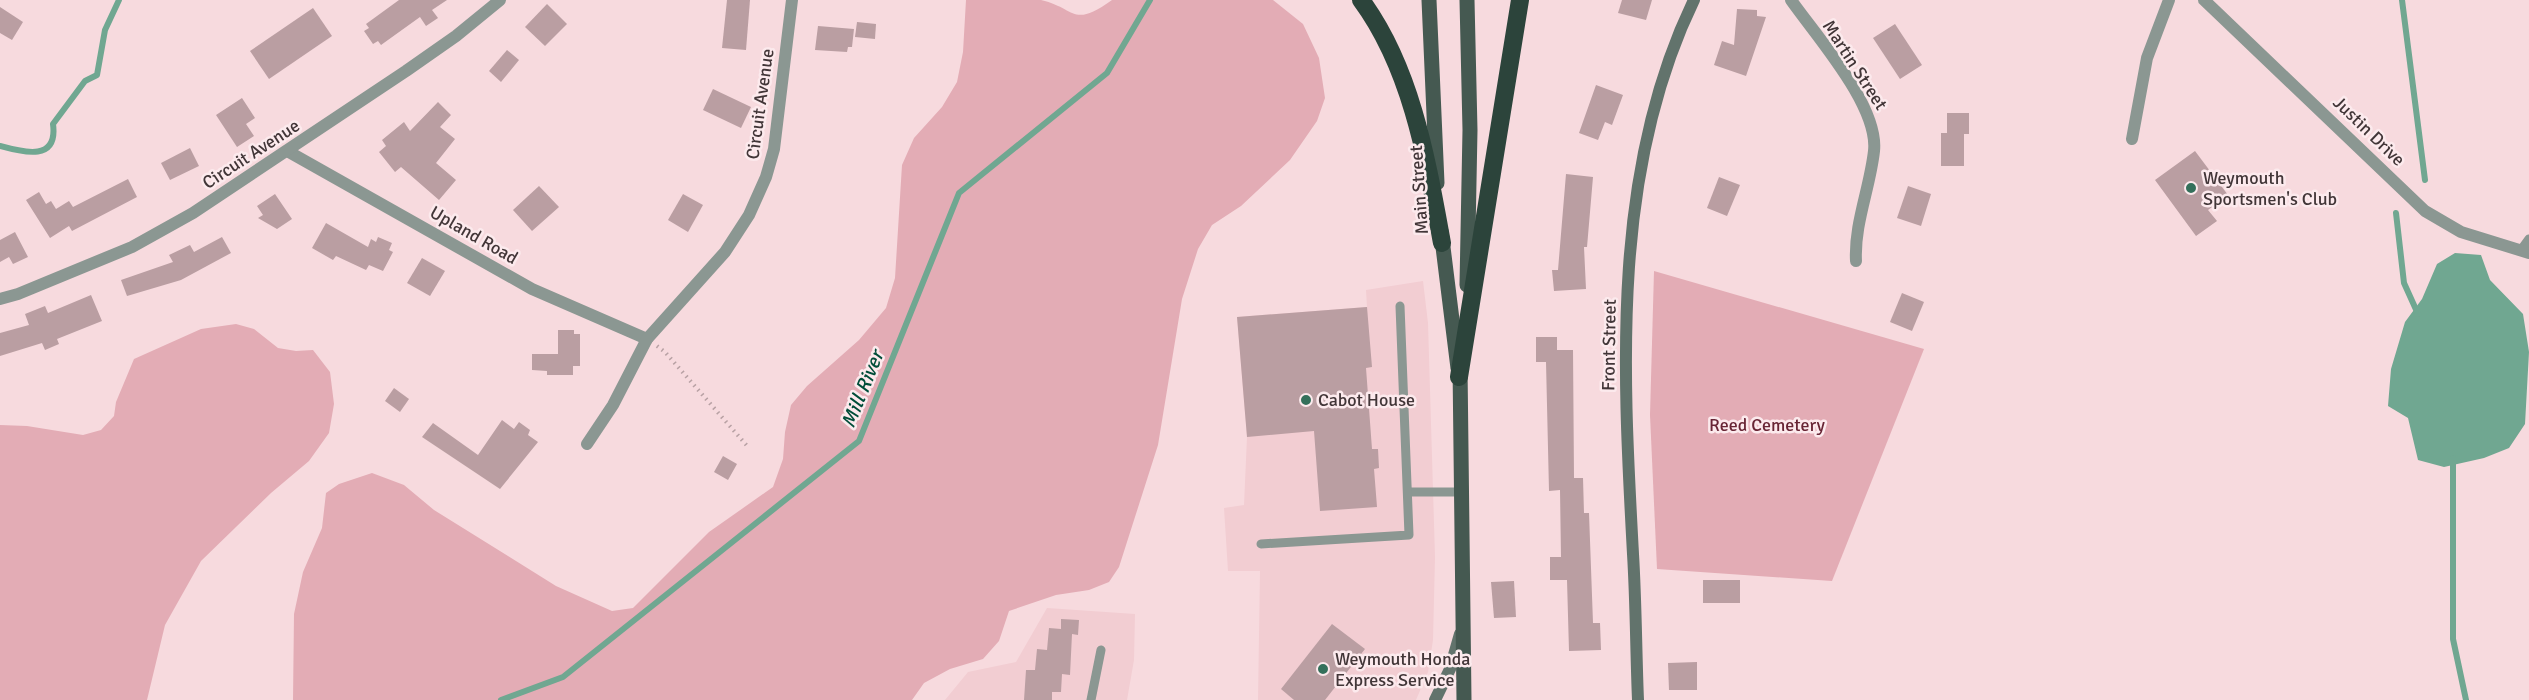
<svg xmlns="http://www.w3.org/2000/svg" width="2529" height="700" viewBox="0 0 2529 700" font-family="Signika,sans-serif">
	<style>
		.built { fill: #f2cdd2 }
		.green { fill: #e3acb5 }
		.water { fill: #70a791 }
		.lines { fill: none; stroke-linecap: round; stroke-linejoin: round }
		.stream { stroke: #70a791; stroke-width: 6 }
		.building { fill: #ba9ea2 }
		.path { stroke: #b8a1a4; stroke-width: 4; stroke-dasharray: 1.5 4.5; stroke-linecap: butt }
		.lane { stroke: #8b9792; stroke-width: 9 }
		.street { stroke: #8b9792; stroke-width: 12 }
		.secondary { stroke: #62736c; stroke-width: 12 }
		.primary { stroke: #455951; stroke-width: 15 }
		.highway { stroke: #2c443b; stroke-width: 18 }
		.poi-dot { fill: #34705b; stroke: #fceaed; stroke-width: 2 }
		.labels { text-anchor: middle; stroke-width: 5; stroke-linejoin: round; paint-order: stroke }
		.street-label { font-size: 18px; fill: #423638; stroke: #fceaed }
		.poi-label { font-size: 18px; fill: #423638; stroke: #fceaed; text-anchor: start }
		.park-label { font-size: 18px; fill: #682535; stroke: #fceaed }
		.water-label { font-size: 20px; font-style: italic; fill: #004d39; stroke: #fceaed }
	</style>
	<rect width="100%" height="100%" fill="#f7dade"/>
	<g class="built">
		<path d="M1423,281L1428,323L1435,557L1433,640L1428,672L1416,700H1258L1260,571H1228L1224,508L1244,505L1247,437L1237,317L1367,307L1366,290Z"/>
		<path d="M1047,608L1135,614L1134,660L1127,700H945L968,672L1016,662Z"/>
	</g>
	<g class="green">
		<path d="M966,0C986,0 1022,0 1041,0C1076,8 1072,29 1112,0H1273L1303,24L1319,58L1325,98L1317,121L1290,160L1241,206L1212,225L1198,249L1182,299L1158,445L1119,567L1109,582L1089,590L1056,595L1009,611L999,641L983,659L950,669L924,683L912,700H293L294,614L303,572L322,528L326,493L339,484L372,473L404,485L434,510L556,586L612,611L633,608L709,532L773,487L783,459L785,432L791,405L807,386L859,340L886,308L895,278L902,165L914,138L942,107L957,82L963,52Z"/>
		<path d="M1654,271L1924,349L1832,581L1657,569L1650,415Z"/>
		<path d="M236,324L254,329L278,348L296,351L313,350L330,372L334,404L329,433L309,461L271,493L201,561L165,625L147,700H0V425L27,426L83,435L101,430L114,416L116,402L134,359L201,329Z"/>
	</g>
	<path class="water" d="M2455,253L2481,255L2490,280L2523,314L2529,352L2525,424L2509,448L2484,458L2444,467L2418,460L2408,418L2388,406L2391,369L2405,322L2422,299L2437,264Z"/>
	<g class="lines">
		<g class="stream">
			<path d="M2402,0L2425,180"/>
			<path d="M0,146C25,153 58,161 53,124L85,81L97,75L105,30L119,0"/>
			<path d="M2396,213L2404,283L2418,314"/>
			<path d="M2453,458V639L2466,700"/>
			<path d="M501,700L563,677L859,441L959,193L1107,73L1150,0"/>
		</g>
	</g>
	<g class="building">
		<path d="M399,0H447L432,10L438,18L426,26L420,17L381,45L378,41L373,44L364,31L369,28L366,24Z"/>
		<path d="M727,0H750L746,50L722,48Z"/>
		<path d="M1622,0H1652L1646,20L1618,13Z"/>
		<path d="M547,4L567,24L545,46L525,27Z"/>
		<path d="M0,7L23,22L12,40L0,33Z"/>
		<path d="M313,8L332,36L269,79L250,51Z"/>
		<path d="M1737,9L1757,10V16L1766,17L1746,76L1714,65L1722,41L1734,45Z"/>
		<path d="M857,22L876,24L875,39L855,37Z"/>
		<path d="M1895,24L1922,65L1900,79L1873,38Z"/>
		<path d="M818,26L854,29L852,47H848L847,52L815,50Z"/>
		<path d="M507,50L519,60L501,82L489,71Z"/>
		<path d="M1596,85L1623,95L1612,125L1605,122L1598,140L1579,133Z"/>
		<path d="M713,89L751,107L741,128L703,110Z"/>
		<path d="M242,98L255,118L246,124L254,136L237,147L216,115Z"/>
		<path d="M438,102L451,115L440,127L455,139L436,163L456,180L439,200L401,167L395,172L379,152L386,146L382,140L404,122L410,131Z"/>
		<path d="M1947,113H1969V134H1964V166H1941V133H1947Z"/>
		<path d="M190,148L199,166L170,180L161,163Z"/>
		<path d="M2195,151L2228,195L2208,210L2217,221L2196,236L2155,180Z"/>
		<path d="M1566,174L1593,177L1587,247H1584L1586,289L1554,291L1552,270H1558Z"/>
		<path d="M1719,177L1740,185L1727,216L1707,208Z"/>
		<path d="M128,179L137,197L72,231L69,226L50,238L26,200L39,192L46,204L51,201L56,209L69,201L73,207Z"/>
		<path d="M539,186L559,207L532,231L513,210Z"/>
		<path d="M1908,186L1931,194L1921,226L1897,218Z"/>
		<path d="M275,194L292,219L277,229L258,218L263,215L257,206Z"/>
		<path d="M683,194L703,205L688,232L668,220Z"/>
		<path d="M326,223L368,247L371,239L376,242L378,237L392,243L389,250L393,252L383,271L369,265L366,270L336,256L333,260L312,248Z"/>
		<path d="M15,232L28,257L13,264L9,257L0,262V240Z"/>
		<path d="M222,237L231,253L181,280L127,296L121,280L173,262L169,255L190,245L194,252Z"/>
		<path d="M422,258L445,271L430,296L407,283Z"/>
		<path d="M1902,293L1924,302L1912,331L1890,322Z"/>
		<path d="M91,295L102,321L57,339L59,344L45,350L42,343L0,356V333L29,325L25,314L45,306L48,313Z"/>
		<path d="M1367,307L1372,367L1366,368L1372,449H1378L1379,468L1374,469L1377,507L1320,511L1314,431L1247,437L1237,317Z"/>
		<path d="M558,330H574V334H580V366H573V375H547V371L532,370V354H558Z"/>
		<path d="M1536,337H1557V350H1573L1574,478H1583L1584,513H1589L1593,623H1600L1601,650L1569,651L1567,580H1550V557H1561L1560,490L1549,491L1546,362H1536Z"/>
		<path d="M394,388L409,399L400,412L385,401Z"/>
		<path d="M502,420L514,429L519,422L530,430L528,435L538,442L500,489L422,437L433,423L478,455Z"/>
		<path d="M723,456L737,464L728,480L714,472Z"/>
		<rect x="1703" y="580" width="37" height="23"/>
		<path d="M1514,581L1516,617L1494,618L1491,582Z"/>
		<path d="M1061,619L1079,620L1078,635L1072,634L1070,675L1062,674L1061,692H1052V700H1024L1026,670H1035L1037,649L1047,650L1049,628L1061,629Z"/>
		<path d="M1332,624L1365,649L1325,700H1294L1281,689Z"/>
		<path d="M1697,662V690H1669L1668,663Z"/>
	</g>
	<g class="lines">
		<path class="path" d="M657,346L665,352L749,448"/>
		<g class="lane">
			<path d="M2521,250L2529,239"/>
			<path d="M1408,492H1460"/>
			<path d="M1261,544L1409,535L1400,306"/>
			<path d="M1091,700L1101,650"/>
		</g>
		<g class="street">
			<path d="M1791,0C1817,37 1879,106 1874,151C1870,188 1854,224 1856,261"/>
			<path d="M2204,0L2425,211L2461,232L2529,253"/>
			<path d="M2132,139L2147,58L2169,0"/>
			<path d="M289,152L532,289L647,339"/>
			<path d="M0,299L18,294L132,247L193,213L406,71L456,36L500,0"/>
			<path d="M587,444L613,405L647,339L725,252L749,215L766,177L774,149L792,0"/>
		</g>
		<g class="secondary">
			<path d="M1435,700L1450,669L1460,634"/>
			<path d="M1638,700C1636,652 1636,603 1633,554C1623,370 1611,171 1694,0"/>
		</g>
		<g class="primary">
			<path d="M1429,0L1437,183"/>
			<path d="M1467,0L1470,130L1467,285"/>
			<path d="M1441,231L1458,368"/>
			<path d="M1460,366L1464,700"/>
		</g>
		<g class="highway">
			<path d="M1361,0C1412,69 1427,161 1442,243"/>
			<path d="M1459,377L1520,0"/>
		</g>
	</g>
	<g class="poi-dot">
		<circle cx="2191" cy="188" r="6"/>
		<circle cx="1306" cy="400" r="6"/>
		<circle cx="1323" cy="669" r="6"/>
	</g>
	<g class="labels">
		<g class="street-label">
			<text transform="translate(1855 65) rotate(57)" y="6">Martin Street</text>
			<text transform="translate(760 104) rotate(-82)" y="6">Circuit Avenue</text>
			<text transform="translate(2369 131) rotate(44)" y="6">Justin Drive</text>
			<text transform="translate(251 154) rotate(-33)" y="6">Circuit Avenue</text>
			<text transform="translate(1419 190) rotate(-94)" y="6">Main Street</text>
			<text transform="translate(474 235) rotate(30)" y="6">Upland Road</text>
			<text transform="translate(1609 345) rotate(-89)" y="6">Front Street</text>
		</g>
		<g class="poi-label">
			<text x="2203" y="184">Weymouth<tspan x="2203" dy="21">Sportsmen's Club</tspan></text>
			<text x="1318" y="406">Cabot House</text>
			<text x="1335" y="665">Weymouth Honda<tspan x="1335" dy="21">Express Service</tspan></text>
		</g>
		<g class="park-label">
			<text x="1767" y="431">Reed Cemetery</text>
		</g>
		<g class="water-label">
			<text transform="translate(862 389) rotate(-68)" y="7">Mill River</text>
		</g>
	</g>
</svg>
